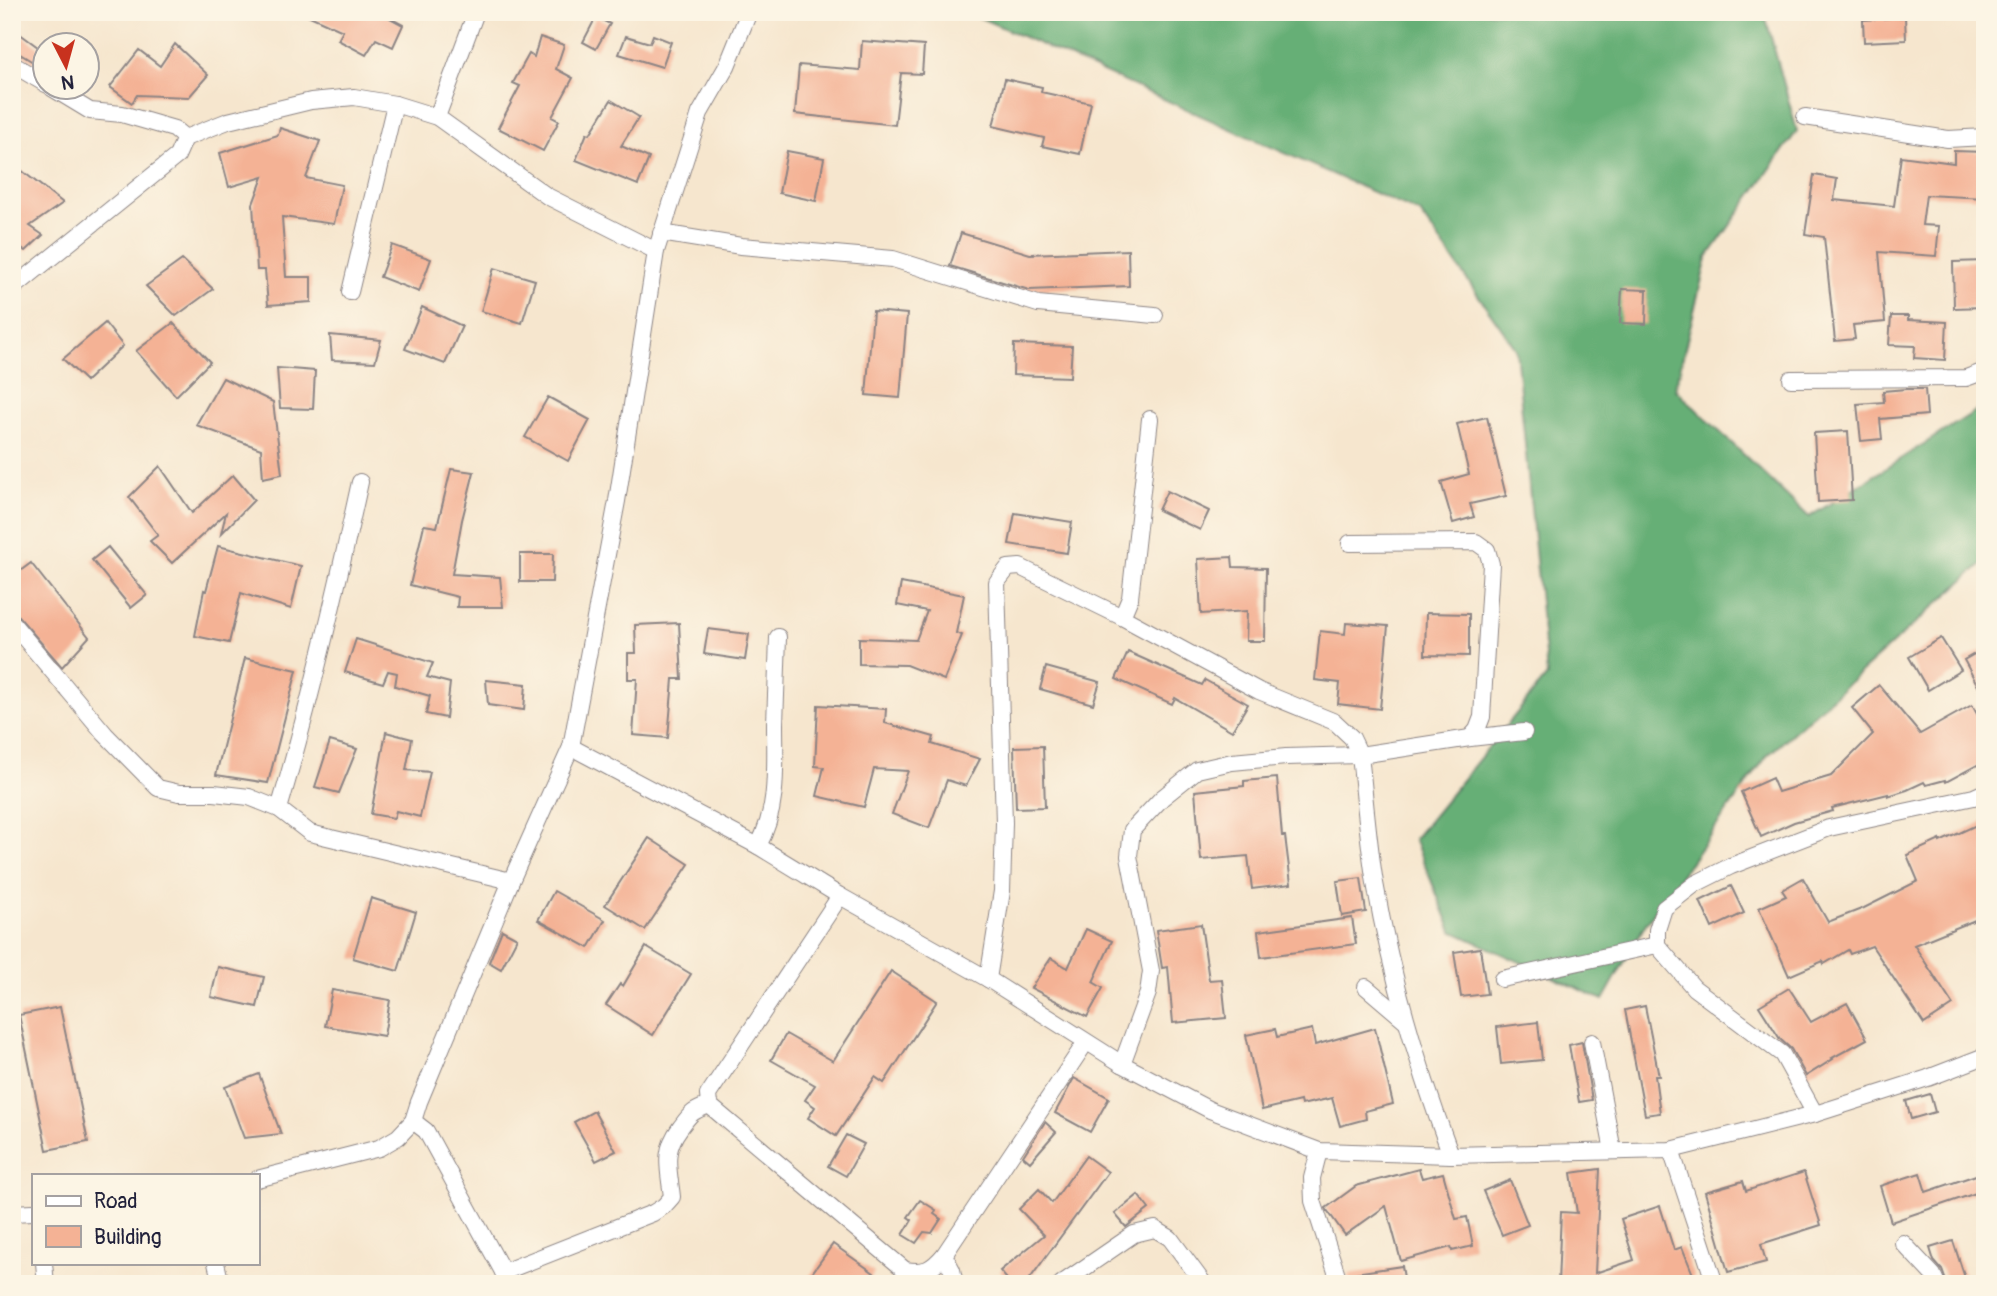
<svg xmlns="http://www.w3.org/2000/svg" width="1997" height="1296" viewBox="0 0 1997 1296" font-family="Pangolin,sans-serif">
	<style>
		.forest { fill: #66af76; stroke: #446858; stroke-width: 2 }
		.building { fill: #f4b295 }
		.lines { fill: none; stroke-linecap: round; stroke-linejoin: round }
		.street-casing { stroke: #8c8484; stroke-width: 18 }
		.street { stroke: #fff; stroke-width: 16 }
	</style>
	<rect width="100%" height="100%" fill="#fcf5e5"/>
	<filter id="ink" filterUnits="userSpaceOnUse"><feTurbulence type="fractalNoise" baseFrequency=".0143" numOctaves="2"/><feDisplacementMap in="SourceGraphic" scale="14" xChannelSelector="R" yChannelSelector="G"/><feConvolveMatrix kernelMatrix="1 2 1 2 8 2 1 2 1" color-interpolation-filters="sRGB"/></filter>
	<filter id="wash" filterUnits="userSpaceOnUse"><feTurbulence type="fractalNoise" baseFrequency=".00686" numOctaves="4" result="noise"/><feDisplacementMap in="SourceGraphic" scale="28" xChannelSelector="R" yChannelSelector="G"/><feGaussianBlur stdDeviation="1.57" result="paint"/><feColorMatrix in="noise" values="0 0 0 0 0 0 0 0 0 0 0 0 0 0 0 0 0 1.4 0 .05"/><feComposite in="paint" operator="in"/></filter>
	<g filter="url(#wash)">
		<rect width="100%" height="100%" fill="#f6e6ce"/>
		<path class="forest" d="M951,12H1764L1797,131L1707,258L1675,389L1809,517L1985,405V561L1767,756L1645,925L1603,1000L1452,931L1414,839L1547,676L1516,349L1420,213L974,15Z"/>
		<g id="blocks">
			<g class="building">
				<path d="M301,12H379L403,25L393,47L376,39L366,55L338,40L343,31Z"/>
				<path d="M596,17L610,24L596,49L583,42Z"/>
				<path d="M1905,17L1906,40L1864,42L1863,20Z"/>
				<path d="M12,28L46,53V70L12,49Z"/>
				<path d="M653,35L671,42L662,67L619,54L626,36L650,43Z"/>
				<path d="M540,37L564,45L556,69L573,78L552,117L559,121L543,151L498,128L520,86L513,83L529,54L534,57Z"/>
				<path d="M862,41L924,46L922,74L901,73L895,125L795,114L799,65L860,70Z"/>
				<path d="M175,44L208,75L189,97L137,95L132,103L110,87L139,50L160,66Z"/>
				<path d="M1005,79L1042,87L1041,92L1091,103L1080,154L1042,146L1044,138L993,126Z"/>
				<path d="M611,100L639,117L621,146L649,158L638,185L576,160L587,133L590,134Z"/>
				<path d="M280,128L320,141L306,178L342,185L334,224L282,217L286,277H311V302L268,305L265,270H257L253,204L263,177L229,187L220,153L278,135Z"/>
				<path d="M787,151L824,158L816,201L779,193Z"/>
				<path d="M1954,151L1985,152V198L1926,195L1922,225L1939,226L1936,256L1879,252L1885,322L1853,325L1855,339L1835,341L1824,237L1805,234L1814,175L1837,179L1834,200L1894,206L1901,156L1954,163Z"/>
				<path d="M12,163L63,203L30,226L43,235L26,251L12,241Z"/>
				<path d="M961,233L1030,254L1128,250L1129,286L1029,290L950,266Z"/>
				<path d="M392,245L431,259L419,292L380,277Z"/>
				<path d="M182,260L213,289L176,316L146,286Z"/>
				<path d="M1985,261V307L1954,308L1953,262Z"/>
				<path d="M494,268L535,280L522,323L481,311Z"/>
				<path d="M1622,289L1647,290L1646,324L1620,323Z"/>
				<path d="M422,307L462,326L445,364L405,349Z"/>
				<path d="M873,311L907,314L900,398L866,395Z"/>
				<path d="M1891,316H1908V320L1947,322L1945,360L1914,358L1915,346L1889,345Z"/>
				<path d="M105,323L123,346L86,381L63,359Z"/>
				<path d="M173,323L210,362L176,396L136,351Z"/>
				<path d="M330,335L381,340L375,362L332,360Z"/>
				<path d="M1014,344L1072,346L1070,377L1013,375Z"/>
				<path d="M277,368L315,371L313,409L280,408Z"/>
				<path d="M223,378L273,402L282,474L263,478L261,449L196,425Z"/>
				<path d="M1906,389H1925L1927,415L1880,419L1882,439L1861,441L1857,404L1884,402L1883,391Z"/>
				<path d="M548,397L590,420L568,461L525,437Z"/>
				<path d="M1487,417L1506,496L1470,504L1474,517L1453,523L1441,482L1469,474L1457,424Z"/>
				<path d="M1848,431L1852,500L1818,502L1814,433Z"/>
				<path d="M160,466L192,513L233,475L254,500L221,534L226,513L172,563L150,541L158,535L129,497Z"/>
				<path d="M451,469L474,472L462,520L452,574L500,577L503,607H457L458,597L410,585L424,525L437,527Z"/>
				<path d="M1167,491L1209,511L1200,530L1158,510Z"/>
				<path d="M1015,513L1072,522L1067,553L1009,544Z"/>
				<path d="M218,546L301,566L291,609L241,593L229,643L195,636L204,590L206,591Z"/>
				<path d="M108,547L147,595L131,608L92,560Z"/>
				<path d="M520,554H553L552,582H520Z"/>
				<path d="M1232,557L1233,567L1266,568L1265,641H1246L1247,611L1201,614L1198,559Z"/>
				<path d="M31,563L89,637L62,667L12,609V577Z"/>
				<path d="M901,583L964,595L956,633L962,635L944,680L906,665L859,664V638L916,640L927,611L897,605Z"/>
				<path d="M1426,613L1469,614V656L1425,655Z"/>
				<path d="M679,623L682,679H673L668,738L633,735L637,679H628V653H636L635,625Z"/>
				<path d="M1346,623L1388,626L1380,709L1338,704L1340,683L1315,680L1320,631L1345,634Z"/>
				<path d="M708,629L749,634L745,660L704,654Z"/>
				<path d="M1941,638L1961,670L1928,690L1909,657Z"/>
				<path d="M356,639L433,663L427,677L450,683L446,718L426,714L430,696L395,686L397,673L388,671L383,683L345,672Z"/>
				<path d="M1985,648V699L1964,660Z"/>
				<path d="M1128,652L1202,685L1205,680L1248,704L1232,731L1175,698L1172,704L1116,679Z"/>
				<path d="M245,658L297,670L268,783L216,775Z"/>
				<path d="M1046,667L1100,682L1093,704L1040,689Z"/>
				<path d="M486,680L526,684L524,710L488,705Z"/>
				<path d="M1879,685L1920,734L1972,705L1985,728V761L1946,782L1945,780L1926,785L1924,782L1907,790L1888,796V794L1832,808L1833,811L1794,822L1761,837L1741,792L1772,778L1778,792L1831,776L1873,734L1852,708Z"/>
				<path d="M818,705L886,709L885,723L934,737L932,744L980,759L966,786L947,780L929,828L892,814L908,771L874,769L864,807L817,796L824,767L815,766Z"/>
				<path d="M386,732L412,739L406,770L430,772L420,817L396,811L394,818L371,814Z"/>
				<path d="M330,741L357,749L339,793L315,787Z"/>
				<path d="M1043,746L1045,807L1016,808L1014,747Z"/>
				<path d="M1277,778L1282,836H1285L1291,884L1252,889L1248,856L1201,860L1195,791L1244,786V781Z"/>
				<path d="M1985,821V916L1914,945L1953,1005L1924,1024L1872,946L1850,954L1848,950L1824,964L1823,961L1789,976L1759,908L1786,896L1782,890L1803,878L1828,922L1864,908L1918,881L1907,855L1940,840V842Z"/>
				<path d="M649,838L689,864L645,930L605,905Z"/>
				<path d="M1361,878L1366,912L1342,916L1337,881Z"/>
				<path d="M1731,886L1744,913L1712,928L1700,901Z"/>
				<path d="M554,891L605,920L589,948L538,920Z"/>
				<path d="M371,898L416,912L398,971L353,958Z"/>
				<path d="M1352,918L1356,944L1261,957L1258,931Z"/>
				<path d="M1201,924L1209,980L1222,979L1226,1018L1173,1023L1168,967L1162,968L1156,930Z"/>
				<path d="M1086,929L1112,941L1093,982L1103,988L1087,1017L1031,988L1051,958L1068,968Z"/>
				<path d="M502,930L517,938L501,969L489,962Z"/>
				<path d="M646,947L691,974L653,1035L606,1005L620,984L623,986Z"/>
				<path d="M1480,948L1487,994L1461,997L1454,952Z"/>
				<path d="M218,967L264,977L257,1007L211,997Z"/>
				<path d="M891,971L937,1001L884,1083L875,1077L836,1136L808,1118L815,1107L805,1100L815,1085L771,1060L786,1034L833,1061Z"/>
				<path d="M1789,988L1811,1022L1847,1003L1867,1039L1832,1058L1833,1059L1806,1076L1791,1049L1780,1039L1759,1006Z"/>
				<path d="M332,990L390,1000L384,1036L325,1026Z"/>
				<path d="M1645,1006L1659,1076H1655L1660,1113L1645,1115L1625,1010Z"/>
				<path d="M60,1007L88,1142L47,1150L19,1015Z"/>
				<path d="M1538,1022L1542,1060L1501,1064L1497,1027Z"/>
				<path d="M1375,1028L1393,1104L1365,1111L1366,1119L1340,1126L1332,1098L1301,1105L1300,1101L1262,1110L1246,1035L1275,1029L1277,1037L1312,1029L1315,1045Z"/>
				<path d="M1582,1042L1592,1100L1579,1102L1569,1045Z"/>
				<path d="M259,1074L281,1134L244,1138L225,1087Z"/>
				<path d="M1074,1078L1109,1098L1090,1132L1055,1113Z"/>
				<path d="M1930,1094L1935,1112L1911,1119L1906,1101Z"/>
				<path d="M594,1111L616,1151L596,1161L574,1122Z"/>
				<path d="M1045,1122L1056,1132L1030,1162L1023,1156Z"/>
				<path d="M846,1135L864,1144L846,1176L828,1166Z"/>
				<path d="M1086,1156L1108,1172L1026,1284H1011L1000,1271L1044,1235L1019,1209L1039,1189L1052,1203Z"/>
				<path d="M1419,1169L1422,1178L1443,1173L1456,1219L1467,1217L1473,1246L1452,1251L1451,1247L1401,1261L1386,1206L1345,1235L1327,1210L1326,1208L1356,1186Z"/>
				<path d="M1600,1169L1595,1273L1634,1260L1621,1219L1660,1206L1674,1250L1682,1247L1694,1277L1679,1284H1558L1561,1212L1577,1213L1571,1173Z"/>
				<path d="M1804,1172L1821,1225L1761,1244L1766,1262L1728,1272L1705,1192L1743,1181L1746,1191Z"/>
				<path d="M1985,1172V1190L1891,1222L1880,1186L1920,1173L1926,1192Z"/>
				<path d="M1510,1180L1528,1225L1502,1235L1483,1191Z"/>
				<path d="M1138,1195L1149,1209L1126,1227L1115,1214Z"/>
				<path d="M920,1200L936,1210L934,1214L941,1219L932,1233L924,1232L916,1243L903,1235L912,1220L908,1217Z"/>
				<path d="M1953,1241L1967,1284H1947L1942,1270L1934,1261L1930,1248Z"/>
				<path d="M833,1244L874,1273L867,1284H804Z"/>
				<path d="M1402,1266L1405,1284H1350L1348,1274Z"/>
			</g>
		</g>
	</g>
	<g filter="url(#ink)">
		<use href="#blocks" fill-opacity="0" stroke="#8c8484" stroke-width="2"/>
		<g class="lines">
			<defs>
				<g id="street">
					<path d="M12,64L46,84"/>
					<path d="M52,88L90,111L122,114L174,129L185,138"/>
					<path d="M437,117L476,12"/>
					<path d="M1805,117L1948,139L1985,137"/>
					<path d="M661,233L741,246L893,259L1038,304L1155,315"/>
					<path d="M12,289L177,156L185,138L228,121L311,101L354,97L395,104L437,117L547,196L656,251"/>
					<path d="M350,292L395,104"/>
					<path d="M1791,379L1966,378L1985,371"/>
					<path d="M1350,543L1476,542L1487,550L1491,564L1482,717L1477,730L1470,738"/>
					<path d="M1122,617L1130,598L1150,419"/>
					<path d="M12,623L105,734L158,788L179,793H214L249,797L279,809L310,833L511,881"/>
					<path d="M571,747L758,846L840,896L988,979L1122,1064L1210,1110L1319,1151L1451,1155L1671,1150L1815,1114L1928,1078L1985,1056"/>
					<path d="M279,809C311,701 336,592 360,482"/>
					<path d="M758,846C779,808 775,765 775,724C776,695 777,666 778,637"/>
					<path d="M840,896L708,1095L709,1105L905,1270C925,1273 931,1270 944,1255L1086,1042"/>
					<path d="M988,979L1002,891L1004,823L997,582L1008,568L1020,567L1122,617L1259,691L1335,722L1352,738L1360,755C1365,798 1368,841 1375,883C1391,976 1418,1067 1451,1155"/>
					<path d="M1502,979L1657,945"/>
					<path d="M1366,987L1406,1021"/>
					<path d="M1592,1042L1613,1151"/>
					<path d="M1122,1064L1148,993L1151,971L1129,856L1132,830L1162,798L1197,770L1232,762L1286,757L1360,755L1470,738L1524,732"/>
					<path d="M1815,1114L1782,1054L1694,988L1657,945V930L1664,908L1695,884L1731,866L1829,828L1974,797L1985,792"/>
					<path d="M413,1121L426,1131L503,1272L507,1284"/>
					<path d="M1671,1150L1715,1284"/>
					<path d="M1319,1151L1312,1178L1313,1201L1340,1284"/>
					<path d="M257,1179L379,1148L398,1137L413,1121L419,1102L511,881L571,747L617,501L656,251L700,113L727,66L749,12"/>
					<path d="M12,1213L33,1212"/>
					<path d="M1903,1243L1933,1275L1937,1284"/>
					<path d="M944,1255L952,1270L955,1284"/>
					<path d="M44,1263L46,1284"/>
					<path d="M216,1263L221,1284"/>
					<path d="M503,1272L653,1213L664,1206L672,1197C669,1169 662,1152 680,1128C691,1113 691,1112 709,1105"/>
					<path d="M1061,1284L1134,1234L1155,1229L1170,1238L1204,1284"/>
				</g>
			</defs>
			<use href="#street" class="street-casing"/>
			<use href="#street" class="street"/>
		</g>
	</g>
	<rect width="1997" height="1296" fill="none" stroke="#fcf5e5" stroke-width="42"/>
	<rect x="32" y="1174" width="228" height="91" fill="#fcf5e5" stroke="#a5a1a1" stroke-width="2"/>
	<rect x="46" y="1196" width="35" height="10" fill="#ffffff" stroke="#a5a1a1" stroke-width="2"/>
	<text x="94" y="1208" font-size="21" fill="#22223b">Road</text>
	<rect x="46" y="1226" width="35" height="21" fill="#f4b295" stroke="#a5a1a1" stroke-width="2"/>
	<text x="94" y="1244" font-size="21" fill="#22223b">Building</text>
	<g transform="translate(66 66) rotate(174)"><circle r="33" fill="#fcf5e5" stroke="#a5a1a1" stroke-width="2"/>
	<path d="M0-5L12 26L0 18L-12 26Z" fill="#c8321e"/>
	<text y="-10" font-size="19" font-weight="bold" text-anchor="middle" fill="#22223b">N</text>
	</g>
</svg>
